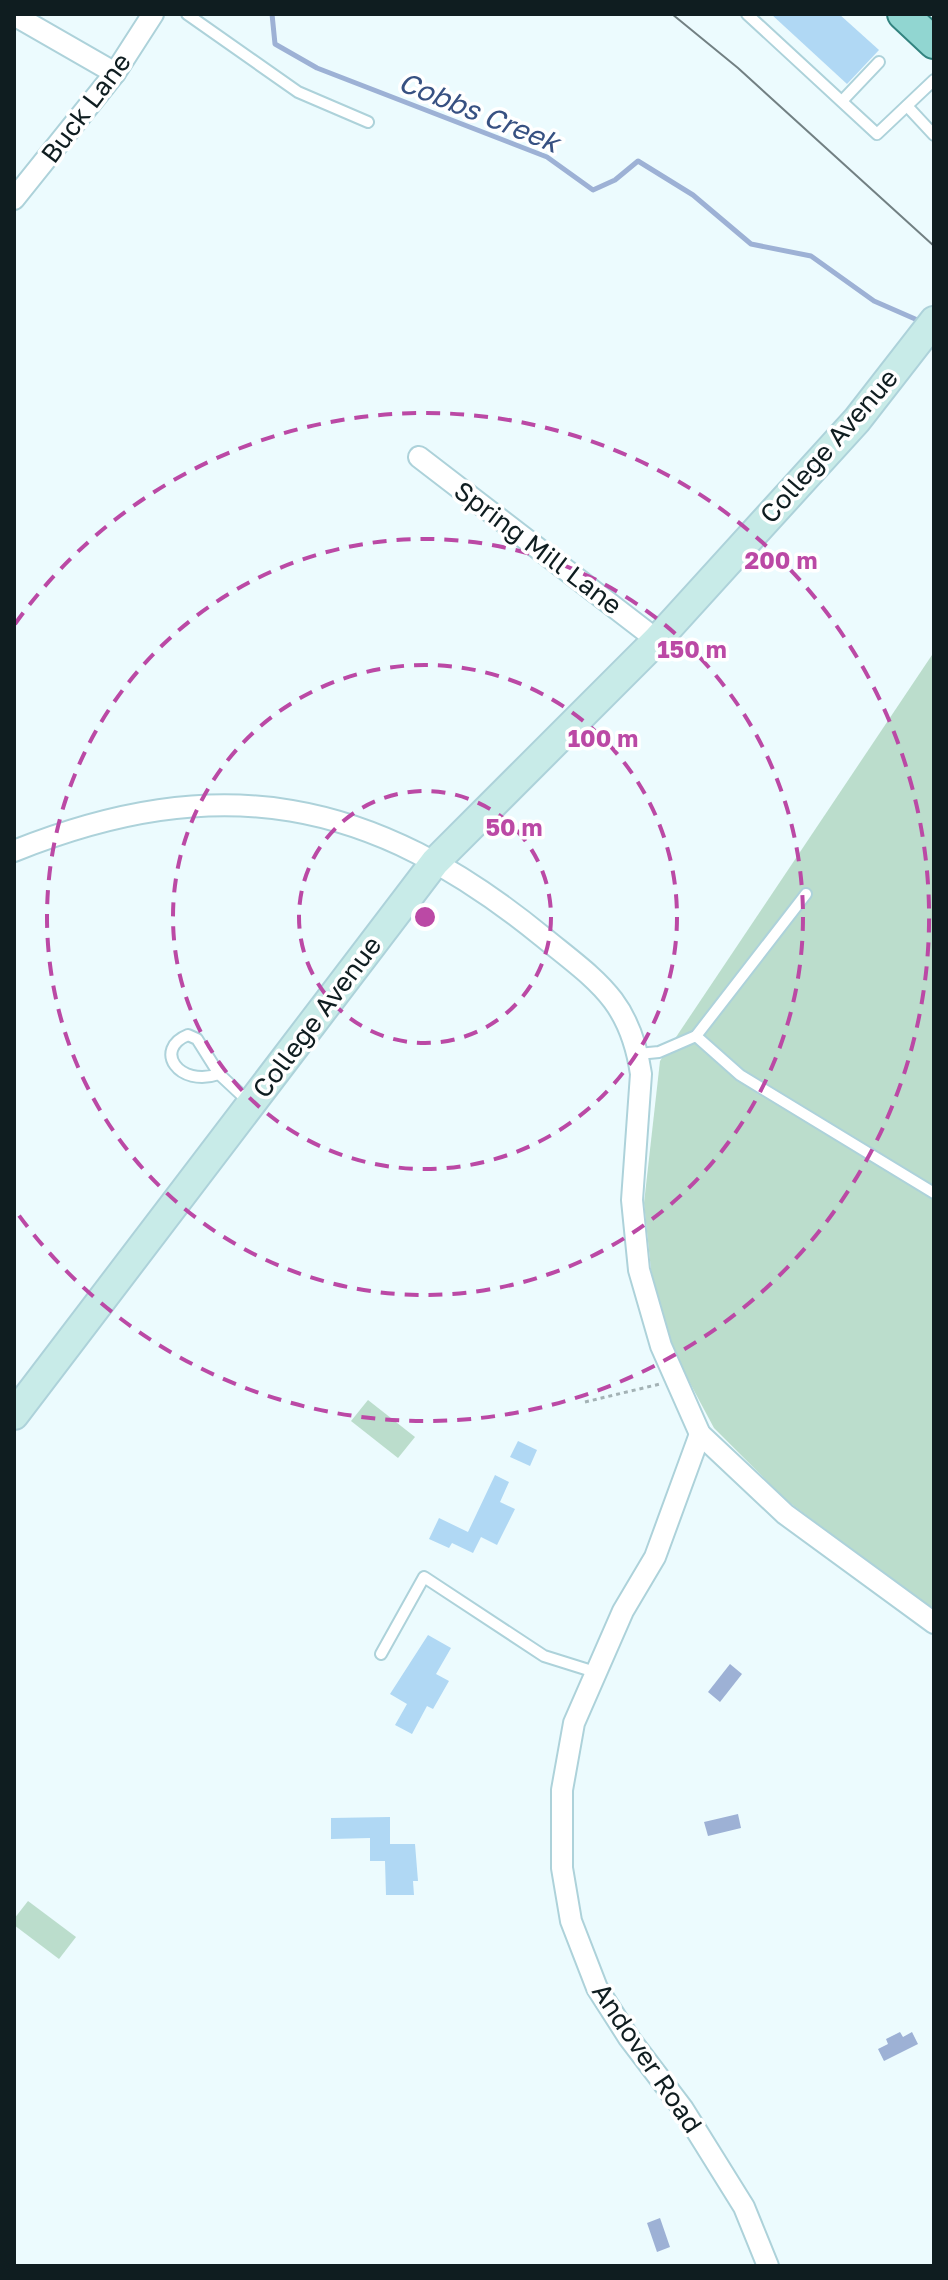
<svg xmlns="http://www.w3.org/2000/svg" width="948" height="2280" viewBox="0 0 948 2280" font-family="'Golos Text',sans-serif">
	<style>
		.green { fill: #bdc }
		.water { fill: #9db1d5 }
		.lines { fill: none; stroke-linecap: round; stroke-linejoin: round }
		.stream { stroke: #9db1d5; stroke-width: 5 }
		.building { fill: #b0d8f4 }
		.service-casing { stroke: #add2da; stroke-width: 14 }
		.minor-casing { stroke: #add2da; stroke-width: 24 }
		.secondary-casing { stroke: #add2da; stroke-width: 32 }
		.primary-casing { stroke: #338480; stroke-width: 34 }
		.path { stroke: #a3b2b5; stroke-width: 3; stroke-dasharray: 4 4; stroke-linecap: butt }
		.service { stroke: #fff; stroke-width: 10 }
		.minor { stroke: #fff; stroke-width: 20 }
		.secondary { stroke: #c8ebe8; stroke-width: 28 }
		.primary { stroke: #91d6d1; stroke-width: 30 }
		.tram { stroke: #728083; stroke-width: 2 }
		.ring { fill: none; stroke: #bb49a5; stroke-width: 4; stroke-dasharray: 14 10 }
		.labels { text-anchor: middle; stroke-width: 7; stroke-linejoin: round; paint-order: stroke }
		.street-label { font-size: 26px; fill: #0f1d20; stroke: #fff }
		.water-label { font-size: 28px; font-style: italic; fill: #375182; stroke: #fff }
		.centre { fill: #bb49a5; stroke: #fff; stroke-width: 4 }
		.ring-label { font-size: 24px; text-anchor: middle; font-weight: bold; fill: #bb49a5; stroke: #fff; stroke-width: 7; stroke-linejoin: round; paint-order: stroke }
	</style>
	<rect width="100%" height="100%" fill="#ecfbfe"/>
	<g class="green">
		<path d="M934,652V1611L786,1500L714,1428L668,1342L651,1270L644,1203L660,1061Z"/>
		<path d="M368,1400L415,1437L398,1458L351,1421Z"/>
		<path d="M28,1901L76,1937L59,1959L14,1925V1919Z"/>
	</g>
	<g class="water">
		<path d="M730,1664L742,1674L720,1702L708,1692Z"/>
		<path d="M738,1814L741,1828L708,1836L704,1822Z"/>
		<path d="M900,2032L903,2037L912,2032L918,2044L884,2061L878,2049L888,2044L886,2039Z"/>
		<path d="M660,2218L670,2247L657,2252L647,2223Z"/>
	</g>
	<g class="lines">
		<path class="stream" d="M272,14L275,44L317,68L547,157L593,190L615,180L638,161L693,195L751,244L811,256L874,301L922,322"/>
	</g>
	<g class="building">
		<path d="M771,14H839L879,50L847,84Z"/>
		<path d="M518,1441L537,1450L530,1466L510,1457Z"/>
		<path d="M495,1475L509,1482L500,1502L515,1509L497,1545L481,1537L473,1553L452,1543L449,1548L429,1539L439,1518L468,1532Z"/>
		<path d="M428,1635L451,1648L436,1674L449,1681L433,1709L427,1706L412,1734L395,1725L407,1704L390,1694Z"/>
		<path d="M390,1817V1844H415L418,1881H413L414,1895H386L385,1861H370V1838L331,1839V1818Z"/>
	</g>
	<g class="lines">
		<defs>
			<g id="service">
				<path d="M187,14L298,92L368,122"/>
				<path d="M747,14L877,134L934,80"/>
				<path d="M842,101L879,62"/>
				<path d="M907,106L934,135"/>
				<path d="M696,1036L806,894"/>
				<path d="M638,1054L659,1052L696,1036L740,1075L934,1193"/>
				<path d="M219,1074C178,1088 153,1049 188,1035L197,1039L219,1074L249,1102"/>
				<path d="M381,1654L424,1577L544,1656L595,1672"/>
			</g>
			<g id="minor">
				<path d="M14,15L115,73"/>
				<path d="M14,199L115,73L153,14"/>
				<path d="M419,457L657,640"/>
				<path d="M14,851C219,769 372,797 543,937C597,981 630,1000 641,1074L632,1200L639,1270L661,1346L700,1434L785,1514L934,1623"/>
				<path d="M700,1434L655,1557L623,1611L574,1723L562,1790V1868L571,1921L597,1988L629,2038L683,2109L744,2207L768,2266"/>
			</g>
			<path id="secondary" d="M14,1415L435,862L657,640L857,420L934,321"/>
			<path id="primary" d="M903,14L934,43"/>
		</defs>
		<use href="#service" class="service-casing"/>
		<use href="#minor" class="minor-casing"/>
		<use href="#secondary" class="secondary-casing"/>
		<use href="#primary" class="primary-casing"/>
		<path class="path" d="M585,1402L660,1384"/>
		<use href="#service" class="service"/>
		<use href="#minor" class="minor"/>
		<use href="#secondary" class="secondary"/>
		<use href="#primary" class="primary"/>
		<path class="tram" d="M672,14L738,68L934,246"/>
	</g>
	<g class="ring">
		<circle cx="425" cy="917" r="126"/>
		<circle cx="425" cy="917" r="252"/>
		<circle cx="425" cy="917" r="378"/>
		<path d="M15 624A504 504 0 1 1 15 1210"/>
	</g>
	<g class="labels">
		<g class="street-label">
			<text transform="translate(86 108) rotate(-53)" y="9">Buck Lane</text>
			<text transform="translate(829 446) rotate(-49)" y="9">College Avenue</text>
			<text transform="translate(538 548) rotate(37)" y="9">Spring Mill Lane</text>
			<text transform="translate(317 1017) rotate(-53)" y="9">College Avenue</text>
			<text transform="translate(647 2058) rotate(56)" y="9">Andover Road</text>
		</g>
		<g class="water-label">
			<text transform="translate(479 112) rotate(22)" y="10">Cobbs Creek</text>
		</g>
	</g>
	<circle cx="425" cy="917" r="12" class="centre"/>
	<g class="ring-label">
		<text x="781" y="569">200 m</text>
		<text x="692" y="658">150 m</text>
		<text x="603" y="747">100 m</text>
		<text x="514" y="836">50 m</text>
	</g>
	<rect width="948" height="2280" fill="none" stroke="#0f1d20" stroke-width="32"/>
</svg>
